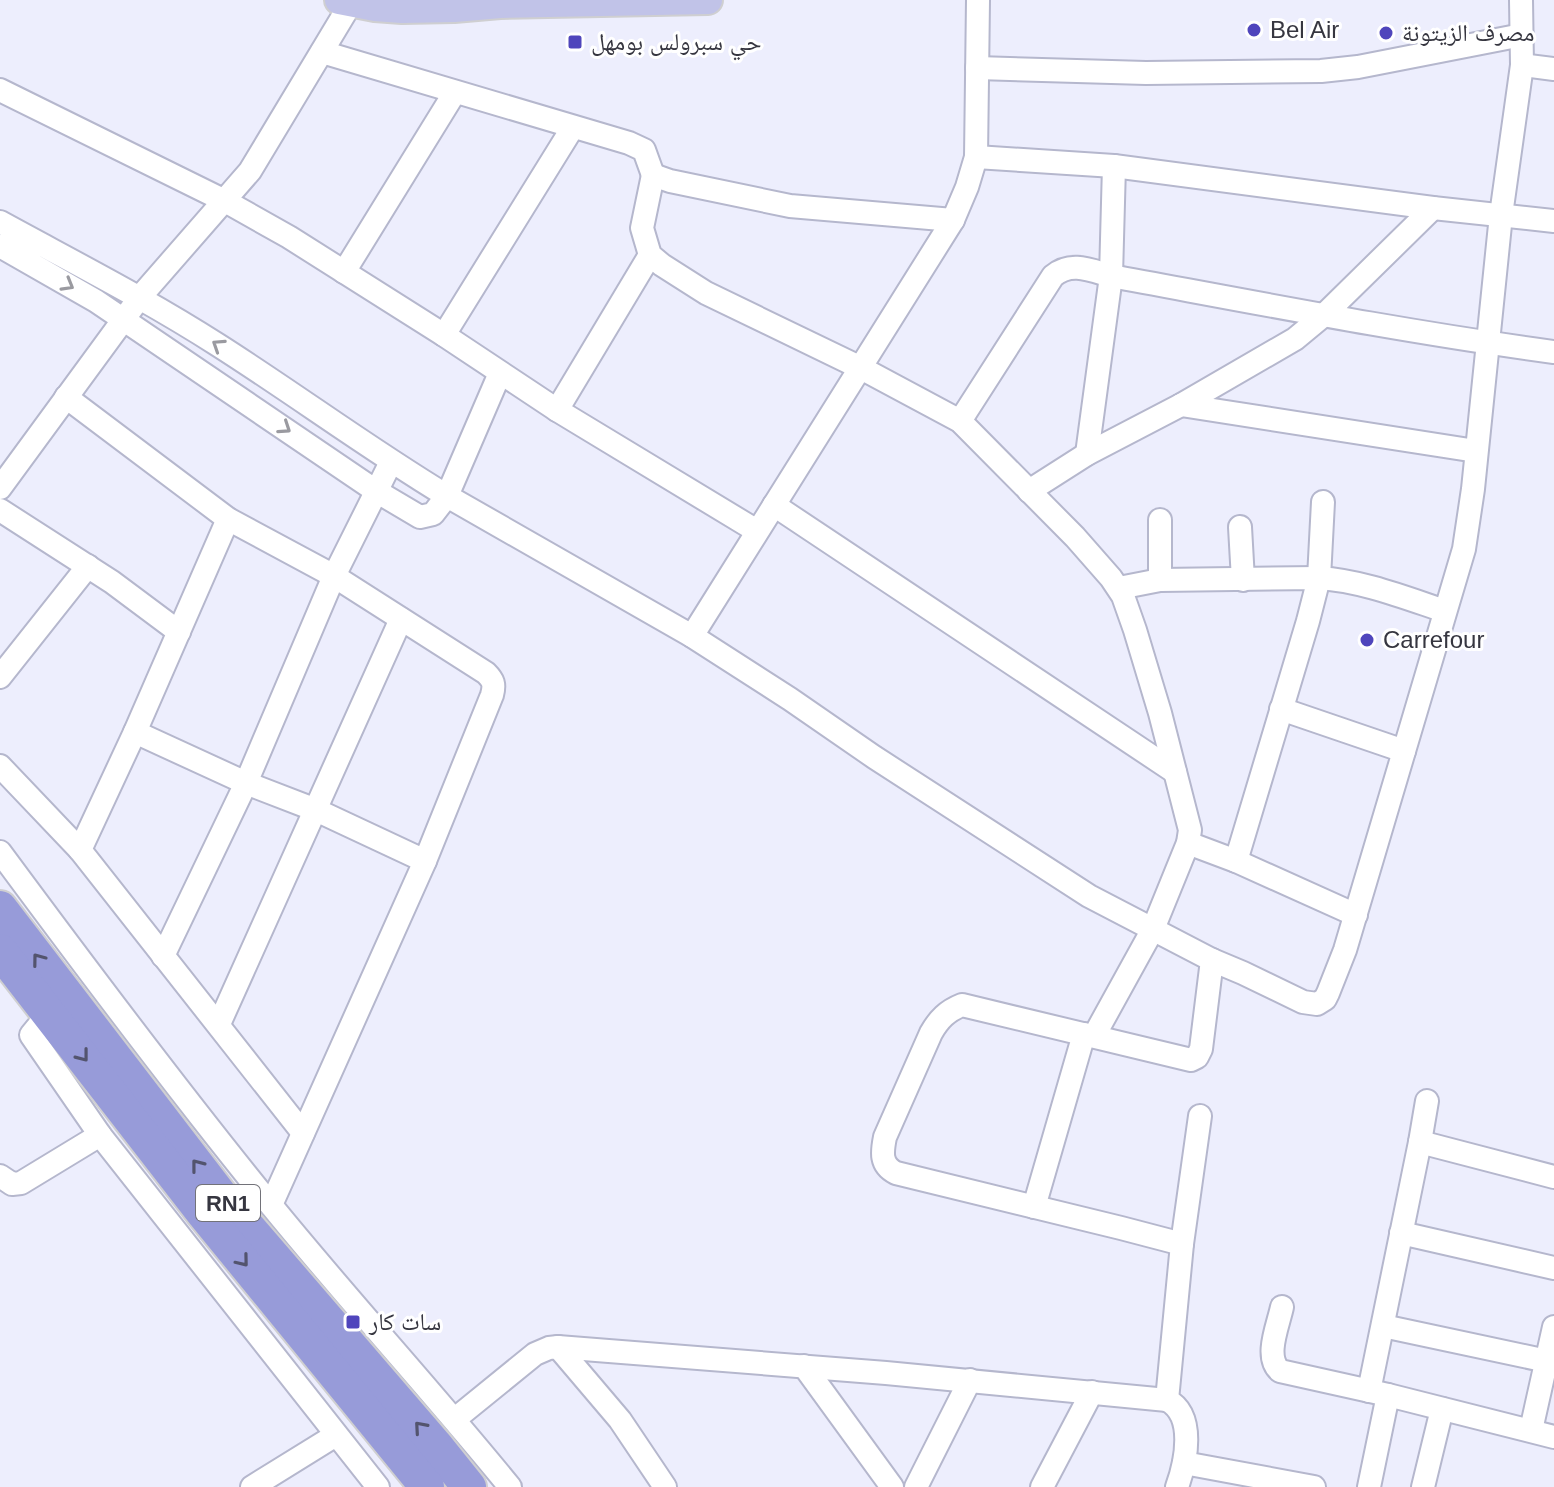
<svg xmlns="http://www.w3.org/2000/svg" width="1554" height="1487" viewBox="0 0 1554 1487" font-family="Arial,'Noto Naskh Arabic',sans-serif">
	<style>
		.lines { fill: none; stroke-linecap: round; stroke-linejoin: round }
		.minor-casing { stroke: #b5b7cd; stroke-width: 26 }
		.major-casing { stroke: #cfcfd1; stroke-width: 32 }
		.highway-casing { stroke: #cfcfd1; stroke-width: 38 }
		.minor { stroke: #fff; stroke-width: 22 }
		.major { stroke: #c1c3e8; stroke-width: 28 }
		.highway { stroke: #979bd9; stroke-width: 34 }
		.oneway { stroke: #9a9aa0 }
		.oneway2 { stroke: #53546e }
		.poi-dot { fill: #4f45bc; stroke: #fff; stroke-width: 3 }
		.labels { text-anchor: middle; stroke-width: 6; stroke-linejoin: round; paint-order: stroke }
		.shield { fill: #fff; stroke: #727279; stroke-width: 2 }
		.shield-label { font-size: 22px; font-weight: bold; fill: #363640 }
		.poi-label { font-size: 24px; fill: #363640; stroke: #fff; text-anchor: start }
	</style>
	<rect width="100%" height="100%" fill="#edeefd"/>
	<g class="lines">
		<defs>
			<g id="minor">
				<path d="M322,52L629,143L644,150L653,175"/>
				<path d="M1522,65L1554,69"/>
				<path d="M977,68L1146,73L1321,71L1358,67L1522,35"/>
				<path d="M0,90L225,201L289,237L444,335L557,410L757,531"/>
				<path d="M976,157L1114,166L1433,208L1554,221"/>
				<path d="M953,220L790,206L670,181L653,175L642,228L650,255L662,265L706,293L861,368L960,421L1075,537L1111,578L1123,596L1135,630L1160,713L1190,830L1188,843L1153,929L1094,1036"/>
				<path d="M0,222C73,262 148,300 218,345C295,394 369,449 447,496L433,514L420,517L376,491L96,301L0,246"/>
				<path d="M344,272L455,92"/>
				<path d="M444,335L573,127"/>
				<path d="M500,373L447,496L692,636L790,699L874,757L1089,896L1212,960L1243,973L1303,1002L1317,1004L1325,999L1328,993L1345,950L1464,549L1473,489L1501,215L1522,65L1521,0"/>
				<path d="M66,397L228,519L334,576L486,673C493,680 495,684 492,695L425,861L271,1205"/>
				<path d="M1181,405L1476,451"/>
				<path d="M557,410L650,255"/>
				<path d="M960,421L1053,276C1071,261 1090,270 1111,276C1258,303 1405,332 1554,352"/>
				<path d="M1087,454L1111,276L1114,166"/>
				<path d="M0,488L140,297L250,171L351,3"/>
				<path d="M1029,491L1087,454L1181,405L1295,339L1324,315L1433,208"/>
				<path d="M774,505L1175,772"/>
				<path d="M0,510L112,582L179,632"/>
				<path d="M1240,527L1243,580"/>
				<path d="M1160,580V520"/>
				<path d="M1119,588L1160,580L1319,578C1363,581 1403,597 1445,611"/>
				<path d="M692,636L953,220L967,187L976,157L978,0"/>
				<path d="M0,677L88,566"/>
				<path d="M1281,709L1404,751"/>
				<path d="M135,732L246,783L316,810L425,861"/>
				<path d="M0,766L80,850L303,1133"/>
				<path d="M1188,843L1236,861L1356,915"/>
				<path d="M80,850L135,732L228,519"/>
				<path d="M0,852C88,971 177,1090 270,1204C348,1300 432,1391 510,1487"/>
				<path d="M1236,861L1308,621L1319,578L1323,502"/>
				<path d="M163,956L246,783L334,576L391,462"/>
				<path d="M49,1013L31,1035L100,1135L378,1487"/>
				<path d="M219,1024L401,619"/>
				<path d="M1420,1142L1554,1177"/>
				<path d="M0,1176L12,1184L21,1183L100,1135"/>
				<path d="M1034,1207L1084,1034"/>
				<path d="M1401,1233L1554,1268"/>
				<path d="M1182,1244L1121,1228L896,1173C880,1165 882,1152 885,1137L931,1033C939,1019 947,1011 962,1005L1191,1060L1197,1057L1201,1049L1212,960"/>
				<path d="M1282,1307C1278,1326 1264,1357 1280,1371L1388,1395L1554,1437"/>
				<path d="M1383,1326L1547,1361"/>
				<path d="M558,1347L620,1420L665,1487"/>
				<path d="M804,1366L892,1487"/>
				<path d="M1369,1391L1420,1142L1427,1101"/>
				<path d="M455,1419L535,1354L549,1348L558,1347L886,1373L1167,1400"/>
				<path d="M1531,1430L1554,1327"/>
				<path d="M1184,1463L1314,1487"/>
				<path d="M252,1487L336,1435"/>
				<path d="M916,1487L970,1380"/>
				<path d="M1042,1487L1092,1392"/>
				<path d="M1177,1487C1186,1462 1196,1415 1167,1400L1182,1244L1200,1116"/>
				<path d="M1369,1487L1388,1395"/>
				<path d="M1423,1487L1442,1409"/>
			</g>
			<path id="major" d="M339,0L375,7L402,9L454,8L500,4L708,0"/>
			<g id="highway">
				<path d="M0,908L221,1196L437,1447L469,1487"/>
				<path d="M0,951L204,1214L427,1487"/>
			</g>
		</defs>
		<use href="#minor" class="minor-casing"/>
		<use href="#major" class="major-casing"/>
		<use href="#highway" class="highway-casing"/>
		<use href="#minor" class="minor"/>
		<use href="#major" class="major"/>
		<use href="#highway" class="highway"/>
	</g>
	<defs><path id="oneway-chevron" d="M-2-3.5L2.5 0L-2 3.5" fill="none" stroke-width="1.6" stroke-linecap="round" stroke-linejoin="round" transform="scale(2)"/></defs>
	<g class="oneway">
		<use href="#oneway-chevron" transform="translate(68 285) rotate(30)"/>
		<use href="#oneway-chevron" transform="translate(218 345) rotate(-147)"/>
		<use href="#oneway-chevron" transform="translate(285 428) rotate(34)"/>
	</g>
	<g class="oneway2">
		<use href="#oneway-chevron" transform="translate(38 959) rotate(-127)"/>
		<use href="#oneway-chevron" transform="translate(83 1056) rotate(52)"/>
		<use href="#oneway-chevron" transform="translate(197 1165) rotate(-128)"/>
		<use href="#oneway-chevron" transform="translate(243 1261) rotate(51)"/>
		<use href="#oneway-chevron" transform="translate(420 1427) rotate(-131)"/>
	</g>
	<g class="poi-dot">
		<circle cx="1254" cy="30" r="8"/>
		<circle cx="1386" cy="33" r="8"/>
		<rect x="567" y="34" width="16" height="16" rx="4"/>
		<circle cx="1367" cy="640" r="8"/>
		<rect x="345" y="1314" width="16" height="16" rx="4"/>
	</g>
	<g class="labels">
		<rect class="shield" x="196" y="1185" width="64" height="36" rx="6"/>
		<g class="shield-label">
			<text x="228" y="1211">RN1</text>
		</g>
		<g class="poi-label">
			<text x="1270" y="38">Bel Air</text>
			<text x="1402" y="41">مصرف الزيتونة</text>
			<text x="591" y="50">حي سبرولس بومهل</text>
			<text x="1383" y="648">Carrefour</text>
			<text x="369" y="1330">سات كار</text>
		</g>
	</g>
</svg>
